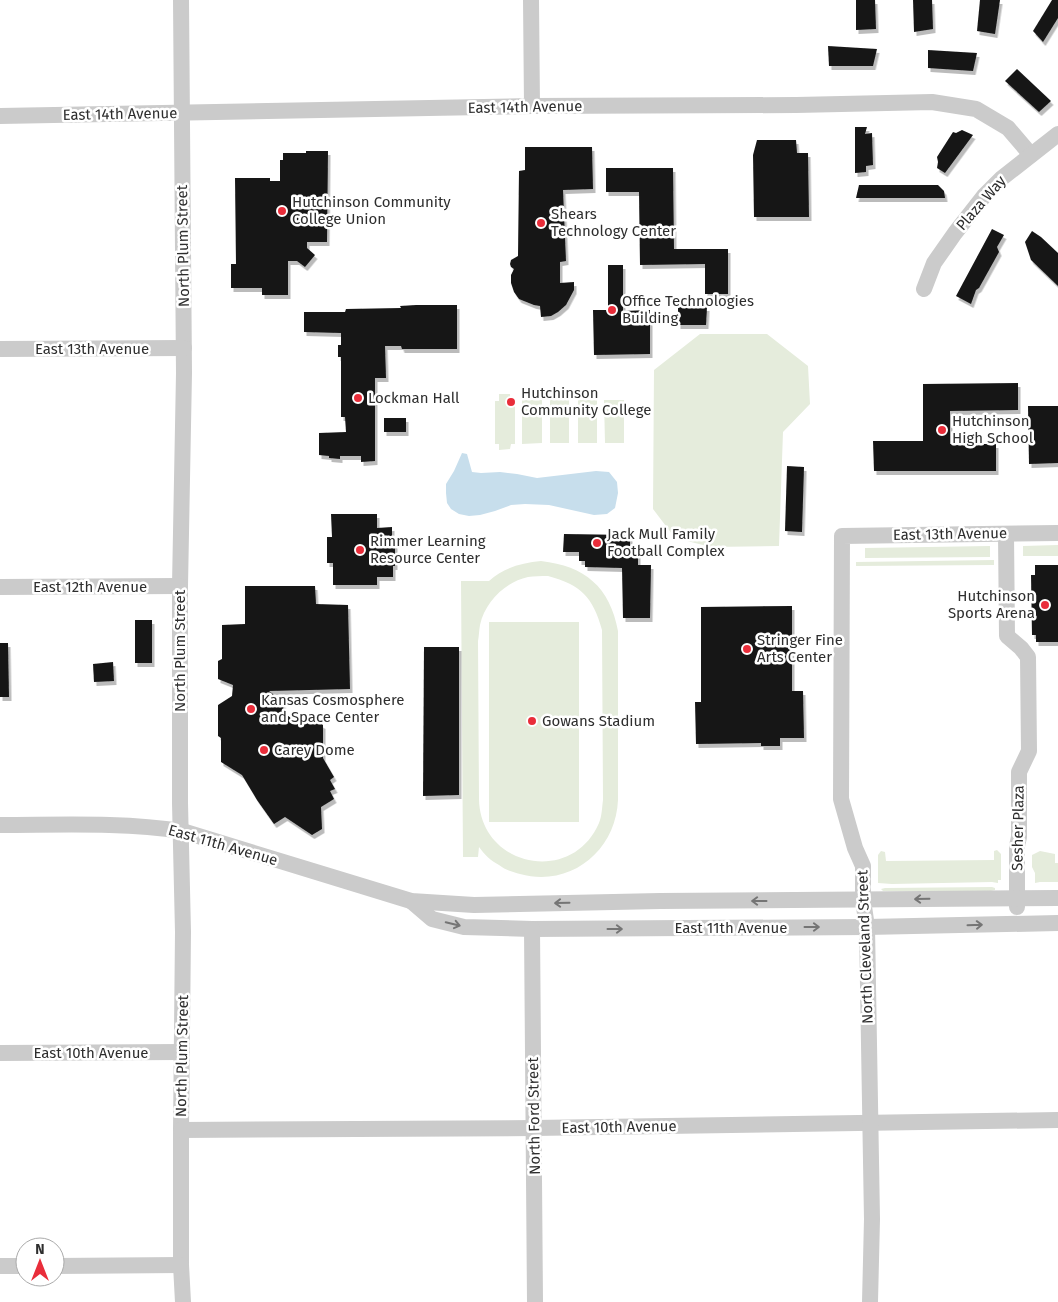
<svg xmlns="http://www.w3.org/2000/svg" width="1058" height="1302" viewBox="0 0 1058 1302" font-family="'Fira Sans',sans-serif">
	<style>
		.green { fill: #e5ecdc; fill-rule: evenodd }
		.water { fill: #c7deec }
		.building { fill: #151515; filter: url(#shadow) }
		.lines { fill: none; stroke-linecap: round; stroke-linejoin: round }
		.minor { stroke: #cbcbcb; stroke-width: 16 }
		.oneway { stroke: #757575 }
		.poi-dot { fill: #e92d3a; stroke: #fff; stroke-width: 2 }
		.labels { text-anchor: middle; stroke-width: 5; stroke-linejoin: round; paint-order: stroke }
		.street-label { font-size: 15px; fill: #2e2e2e; stroke: #fff }
		.poi-label { font-size: 15px; fill: #2e2e2e; stroke: #fff; text-anchor: start }
	</style>
	<defs>
		<filter id="shadow"><feDropShadow dx="2.5" dy="4" stdDeviation="0" flood-color="#0004"/></filter>
	</defs>
	<rect width="100%" height="100%" fill="#fff"/>
	<g class="green">
		<path d="M700,334H767L808,366L810,404L783,432L779,546L711,547L675,538L653,509L654,370Z"/>
		<path d="M499,394H510V401H515V444H511L510,449L499,450V444H495V401H499Z"/>
		<path d="M522,400H542V443L522,444Z"/>
		<rect x="550" y="400" width="19" height="43"/>
		<rect x="578" y="400" width="19" height="43"/>
		<path d="M604,400H624V443H605Z"/>
		<path d="M1058,545V556H1023V546Z"/>
		<path d="M990,546V557L865,558V548Z"/>
		<path d="M994,560V565L856,566V562Z"/>
		<path d="M541,561C585,566 610,587 618,631V800C616,851 570,888 520,874C513,872 505,870 499,865C491,861 484,854 479,847L478,857H463L461,581H489C503,568 521,563 541,561ZM548,576C581,585 593,597 602,630L603,800C602,807 602,816 599,823C572,886 480,867 479,799L478,641C479,636 479,630 480,625C485,602 505,582 528,577C534,576 541,576 548,576Z"/>
		<rect x="489" y="622" width="90" height="200"/>
		<path d="M997,850L1001,854V880H998V883L992,882L892,884L878,883V855L881,851L885,852L886,861L994,860V851Z"/>
		<path d="M1040,851L1055,854V863H1058V882H1040L1035,883V873L1032,867V855Z"/>
		<path d="M992,887L995,888V890L991,891H883L881,889L885,888Z"/>
	</g>
	<path class="water" d="M462,453L467,454L472,472L481,473L500,472L517,474L537,478L596,471L609,472L617,482L618,493L615,508L607,514L594,515L549,505L525,504L511,505L495,511L480,515L469,516L459,514L451,509L447,503L446,493V484L454,471Z"/>
	<g class="building">
		<path d="M856,0H875L876,29L856,30Z"/>
		<path d="M913,0H932L933,29L914,32Z"/>
		<path d="M980,0H1000L995,34L977,31Z"/>
		<path d="M1052,0H1058V18L1043,42L1033,31Z"/>
		<path d="M828,46L877,49L873,66H829Z"/>
		<path d="M928,50L977,53L973,71L928,68Z"/>
		<path d="M1017,69L1051,101L1039,112L1005,81Z"/>
		<path d="M855,127H867L865,134L872,133L873,165L866,166V172L855,173Z"/>
		<path d="M962,130L973,135L945,173L937,168L938,162L937,157L953,132L956,133Z"/>
		<path d="M757,140H796L797,153H808L809,217H754L753,155Z"/>
		<path d="M525,147H592L593,189L563,190L566,261L560,262V283L574,282V290L566,305L558,312L551,316L541,317L540,306L534,305L519,299L514,292L511,283V275L514,269L511,267L510,264L511,260L518,256L519,171L525,170Z"/>
		<path d="M306,151H328L327,242H307V248L315,255L305,267L297,261H288V295H262V288H231V264H236L235,178H270V181H280V160H283V153H306Z"/>
		<path d="M606,168H673L674,249H728V294H705V264L640,265L639,192H606Z"/>
		<path d="M859,185H938L944,191L945,198H856Z"/>
		<path d="M992,229L1004,235L997,247L999,252L979,288L976,290L971,304L956,296Z"/>
		<path d="M1032,231L1041,237L1058,253V286L1031,260L1025,242Z"/>
		<path d="M608,265H623V311L650,310V354L594,355L593,310H608Z"/>
		<path d="M416,305H457V349H402L401,346H385L386,378H375V461L361,462V456H340V459L329,458V456L319,455V433L346,432L345,417H341V357H338V345H341V333L304,332V312H345L346,309L401,308L400,306Z"/>
		<path d="M678,307H707L706,325H678Z"/>
		<path d="M1018,383V410L950,411V444H996V471H874L873,441H923V384Z"/>
		<path d="M1028,406H1058V463L1029,464Z"/>
		<rect x="384" y="418" width="22" height="14"/>
		<path d="M787,466L804,467L802,532L785,531Z"/>
		<path d="M331,514H377V528L392,527V538H395V566H393V577H377V585H333V563H327V537H332Z"/>
		<path d="M564,534L630,535V554H638V565H651L650,618H623L622,568L585,567V561H579V552H563Z"/>
		<path d="M1035,565H1058V642H1036V635H1032L1031,575H1035Z"/>
		<path d="M245,586H315L316,604L348,605L350,689L269,691L283,702L284,713L291,718H311L323,725V758L334,777L330,780L335,789L330,791L334,799L321,807L322,829L312,835L285,817L274,824L257,800L242,775L221,762V738L218,736V705L232,696L233,685L218,679V661L222,659V625L245,624Z"/>
		<path d="M792,606V691H803L804,738H780V746H761V743L696,744L695,702H701V607Z"/>
		<rect x="135" y="620" width="17" height="43"/>
		<path d="M0,643H8L9,697H0Z"/>
		<path d="M424,647H459V795L423,796Z"/>
		<path d="M113,662L114,681L94,682L93,664Z"/>
	</g>
	<g class="lines">
		<g class="minor">
			<path d="M181,0L184,373L180,586V803L183,932L181,1130V1265L183,1302"/>
			<path d="M531,0L532,106"/>
			<path d="M0,116L532,106L796,105L932,102L976,109L1008,128L1031,155"/>
			<path d="M924,289L934,263L955,233L984,196L1002,178L1058,134"/>
			<path d="M0,349L184,348"/>
			<path d="M1006,534L1007,636L1021,648L1028,657L1029,751L1019,772V837L1017,846V907"/>
			<path d="M0,587L180,586"/>
			<path d="M0,825C61,825 122,822 182,831L411,901L474,905L660,901L1058,898"/>
			<path d="M411,901L432,919L464,927L532,929L867,927L1058,923"/>
			<path d="M532,929L535,1302"/>
			<path d="M0,1053L182,1052"/>
			<path d="M181,1130L534,1128L1058,1120"/>
			<path d="M0,1266H25"/>
			<path d="M55,1266L181,1265"/>
			<path d="M870,1302L872,1219L867,927L863,900V866L855,848L841,799L842,536L1058,533"/>
		</g>
	</g>
	<defs><path id="oneway-shaft" d="M-6 0H5M1.5-3L5.5 0L1.5 3" fill="none" stroke-width="1.6" stroke-linecap="round" stroke-linejoin="round" transform="scale(1.25)"/></defs>
	<g class="oneway">
		<use href="#oneway-shaft" transform="translate(922 899) rotate(179)"/>
		<use href="#oneway-shaft" transform="translate(759 901) rotate(180)"/>
		<use href="#oneway-shaft" transform="translate(562 903) rotate(179)"/>
		<use href="#oneway-shaft" transform="translate(453 924) rotate(14)"/>
		<use href="#oneway-shaft" transform="translate(975 925) rotate(-2)"/>
		<use href="#oneway-shaft" transform="translate(812 927)"/>
		<use href="#oneway-shaft" transform="translate(615 929)"/>
	</g>
	<g class="poi-dot">
		<circle cx="282" cy="211" r="5"/>
		<circle cx="541" cy="223" r="5"/>
		<circle cx="612" cy="310" r="5"/>
		<circle cx="358" cy="398" r="5"/>
		<circle cx="511" cy="402" r="5"/>
		<circle cx="942" cy="430" r="5"/>
		<circle cx="597" cy="543" r="5"/>
		<circle cx="360" cy="550" r="5"/>
		<circle cx="1045" cy="605" r="5"/>
		<circle cx="747" cy="649" r="5"/>
		<circle cx="251" cy="709" r="5"/>
		<circle cx="532" cy="721" r="5"/>
		<circle cx="264" cy="750" r="5"/>
	</g>
	<g class="labels">
		<g class="street-label">
			<text transform="translate(525 107) rotate(-1)" y="5">East 14th Avenue</text>
			<text transform="translate(120 114) rotate(-1)" y="5">East 14th Avenue</text>
			<text transform="translate(981 203) rotate(-49)" y="5">Plaza Way</text>
			<text transform="translate(183 246) rotate(-91)" y="5">North Plum Street</text>
			<text x="92" y="354">East 13th Avenue</text>
			<text transform="translate(950 534) rotate(-1)" y="5">East 13th Avenue</text>
			<text x="90" y="592">East 12th Avenue</text>
			<text transform="translate(180 651) rotate(-90)" y="5">North Plum Street</text>
			<text transform="translate(1018 828) rotate(-89)" y="5">Sesher Plaza</text>
			<text transform="translate(223 845) rotate(16)" y="5">East 11th Avenue</text>
			<text x="731" y="933">East 11th Avenue</text>
			<text transform="translate(865 947) rotate(-92)" y="5">North Cleveland Street</text>
			<text x="91" y="1058">East 10th Avenue</text>
			<text transform="translate(182 1056) rotate(-89)" y="5">North Plum Street</text>
			<text transform="translate(534 1116) rotate(-91)" y="5">North Ford Street</text>
			<text transform="translate(619 1127) rotate(-1)" y="5">East 10th Avenue</text>
		</g>
		<g class="poi-label">
			<text x="292" y="207">Hutchinson Community<tspan x="292" dy="17">College Union</tspan></text>
			<text x="551" y="219">Shears<tspan x="551" dy="17">Technology Center</tspan></text>
			<text x="622" y="306">Office Technologies<tspan x="622" dy="17">Building</tspan></text>
			<text x="521" y="398">Hutchinson<tspan x="521" dy="17">Community College</tspan></text>
			<text x="368" y="403">Lockman Hall</text>
			<text x="952" y="426">Hutchinson<tspan x="952" dy="17">High School</tspan></text>
			<text x="607" y="539">Jack Mull Family<tspan x="607" dy="17">Football Complex</tspan></text>
			<text x="370" y="546">Rimmer Learning<tspan x="370" dy="17">Resource Center</tspan></text>
			<text x="1035" y="601" text-anchor="end">Hutchinson<tspan x="1035" dy="17">Sports Arena</tspan></text>
			<text x="757" y="645">Stringer Fine<tspan x="757" dy="17">Arts Center</tspan></text>
			<text x="261" y="705">Kansas Cosmosphere<tspan x="261" dy="17">and Space Center</tspan></text>
			<text x="542" y="726">Gowans Stadium</text>
			<text x="274" y="755">Carey Dome</text>
		</g>
	</g>
	<g transform="translate(40 1262)"><circle r="24" fill="#ffffff" stroke="#ababab"/>
	<path d="M0-4L9 19L0 12L-9 19Z" fill="#e92d3a"/>
	<text y="-8" font-size="14" font-weight="bold" text-anchor="middle" fill="#2e2e2e">N</text>
	</g>
</svg>
